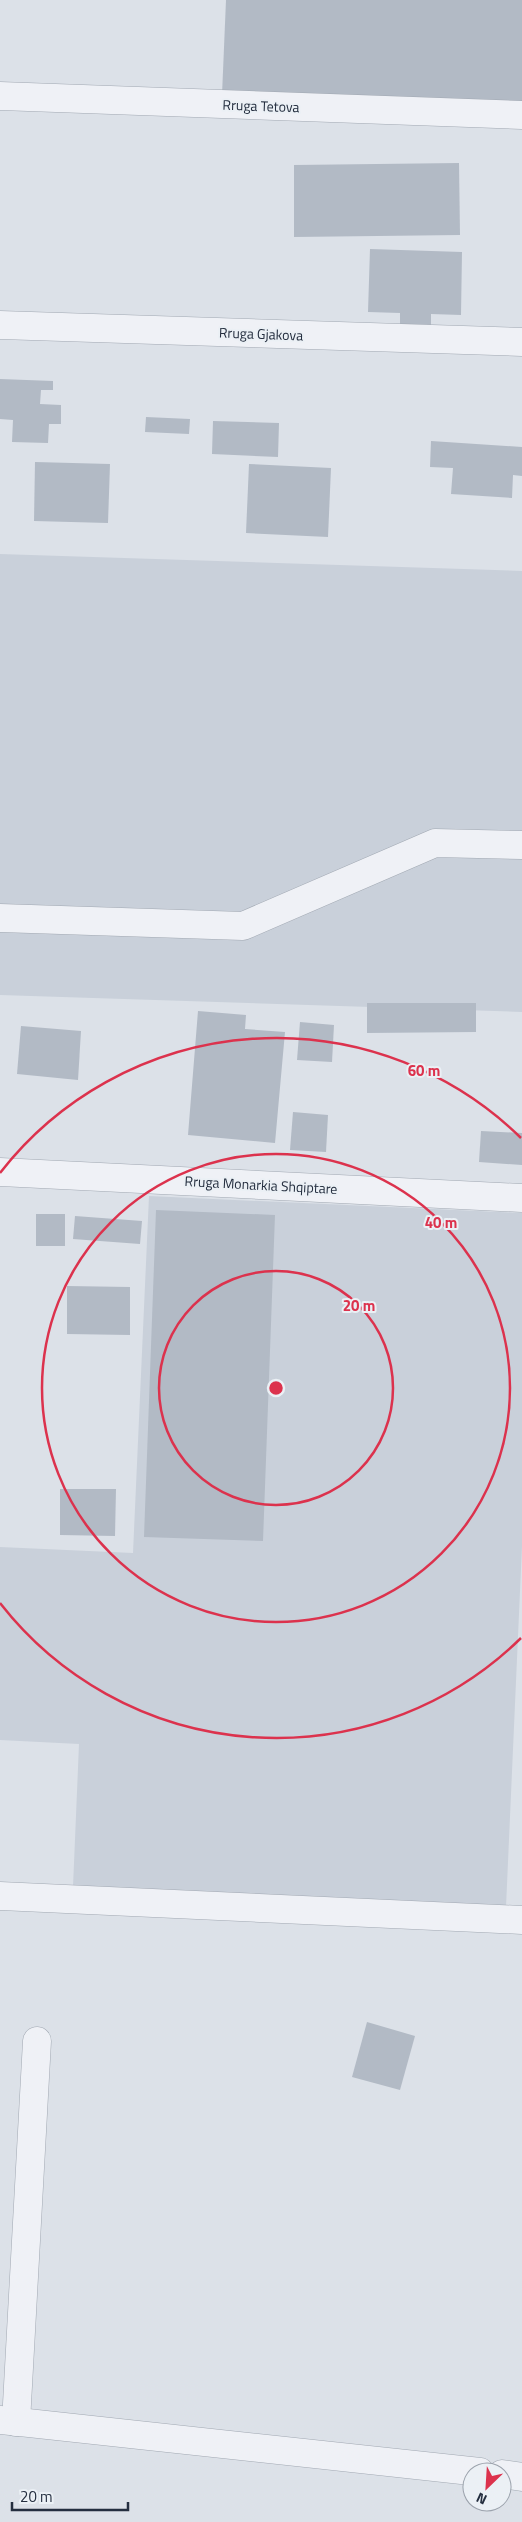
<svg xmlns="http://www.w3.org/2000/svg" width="522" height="2522" viewBox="0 0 522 2522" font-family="'Titillium Web',sans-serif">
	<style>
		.built { fill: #c9d0da }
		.building { fill: #b2bac5 }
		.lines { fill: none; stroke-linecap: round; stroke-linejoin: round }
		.minor-casing { stroke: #a1a8b2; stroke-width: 29 }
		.minor { stroke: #eff1f6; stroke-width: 28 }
		.ring { fill: none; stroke: #dc324d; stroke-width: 2.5 }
		.labels { text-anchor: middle; stroke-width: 4; stroke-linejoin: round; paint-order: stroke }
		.street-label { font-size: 14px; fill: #242e3f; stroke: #ebf0f5 }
		.centre { fill: #dc324d; stroke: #ebf0f5; stroke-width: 2.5 }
		.ring-label { font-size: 15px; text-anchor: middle; font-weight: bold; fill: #dc324d; stroke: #ebf0f5; stroke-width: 4; stroke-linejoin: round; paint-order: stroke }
	</style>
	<rect width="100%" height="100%" fill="#dce1e8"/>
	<g class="built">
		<path d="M0,554L522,571V1012L0,995Z"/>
		<path d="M149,1196L522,1213V1546L506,1907L73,1887L79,1744L0,1740V1547L133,1553Z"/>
	</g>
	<g class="building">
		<path d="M226,0H522V107L222,95Z"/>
		<path d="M459,163L460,235L294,237V165Z"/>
		<path d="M370,249L462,252L461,315L431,314V325L400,324V313L368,312Z"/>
		<path d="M0,379L53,381V390H41L40,404L61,405V424H49L48,443L12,442L13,420L0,419Z"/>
		<path d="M146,417L190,419L189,434L145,432Z"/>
		<path d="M213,421L279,423L278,457L212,454Z"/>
		<path d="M431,441L522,447V476L513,475L512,498L451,494L453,468L430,467Z"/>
		<path d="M35,462L110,464L108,523L34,521Z"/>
		<path d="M249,464L331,468L328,537L246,533Z"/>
		<path d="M367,1003H476V1032L367,1033Z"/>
		<path d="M198,1011L246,1015L245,1029L285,1032L275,1143L188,1135Z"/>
		<path d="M300,1022L334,1025L332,1062L297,1060Z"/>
		<path d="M21,1026L81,1031L78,1080L17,1074Z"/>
		<path d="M293,1112L328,1115L326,1152L290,1150Z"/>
		<path d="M481,1131L522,1133V1165L479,1162Z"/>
		<path d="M156,1210L275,1215L263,1541L144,1537Z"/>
		<rect x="36" y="1214" width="29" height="32"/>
		<path d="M75,1216L142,1221L140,1244L73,1239Z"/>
		<path d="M67,1286L130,1287V1335L67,1334Z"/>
		<path d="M60,1489H116L115,1536L60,1535Z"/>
		<path d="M367,2022L415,2036L400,2090L352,2077Z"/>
	</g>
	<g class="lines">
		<defs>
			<g id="minor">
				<path d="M0,96L522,115"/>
				<path d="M0,325L522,342"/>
				<path d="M0,918L243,926L435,843L522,845"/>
				<path d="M0,1172L522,1198"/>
				<path d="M0,1896L522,1920"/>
				<path d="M0,2420L480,2472"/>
				<path d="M16,2422L37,2041"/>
				<path d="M502,2474L522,2477"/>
			</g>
		</defs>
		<use href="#minor" class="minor-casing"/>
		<use href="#minor" class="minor"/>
	</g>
	<g class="ring">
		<circle cx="276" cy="1388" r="117"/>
		<circle cx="276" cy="1388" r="234"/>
		<path d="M521 1638A350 350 0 0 1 0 1603M0 1173A350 350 0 0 1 521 1138"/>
	</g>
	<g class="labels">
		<g class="street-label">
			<text transform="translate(261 106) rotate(2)" y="5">Rruga Tetova</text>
			<text transform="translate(261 334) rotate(2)" y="5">Rruga Gjakova</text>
			<text transform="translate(261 1185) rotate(3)" y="5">Rruga Monarkia Shqiptare</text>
		</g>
	</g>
	<circle cx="276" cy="1388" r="8" class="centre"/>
	<g class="ring-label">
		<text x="424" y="1076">60 m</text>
		<text x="441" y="1228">40 m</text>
		<text x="359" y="1311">20 m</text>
	</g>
	<g transform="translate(487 2487) rotate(205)"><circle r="24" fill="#ebf0f5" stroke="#9ba2ac"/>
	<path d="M0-4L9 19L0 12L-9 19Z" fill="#dc324d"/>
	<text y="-8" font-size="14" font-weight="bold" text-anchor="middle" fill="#242e3f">N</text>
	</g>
	<path d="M12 2502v8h116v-8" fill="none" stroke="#242e3f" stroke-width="2.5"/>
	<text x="20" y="2502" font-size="15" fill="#242e3f" stroke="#ebf0f5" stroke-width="4" paint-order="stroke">20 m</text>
</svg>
